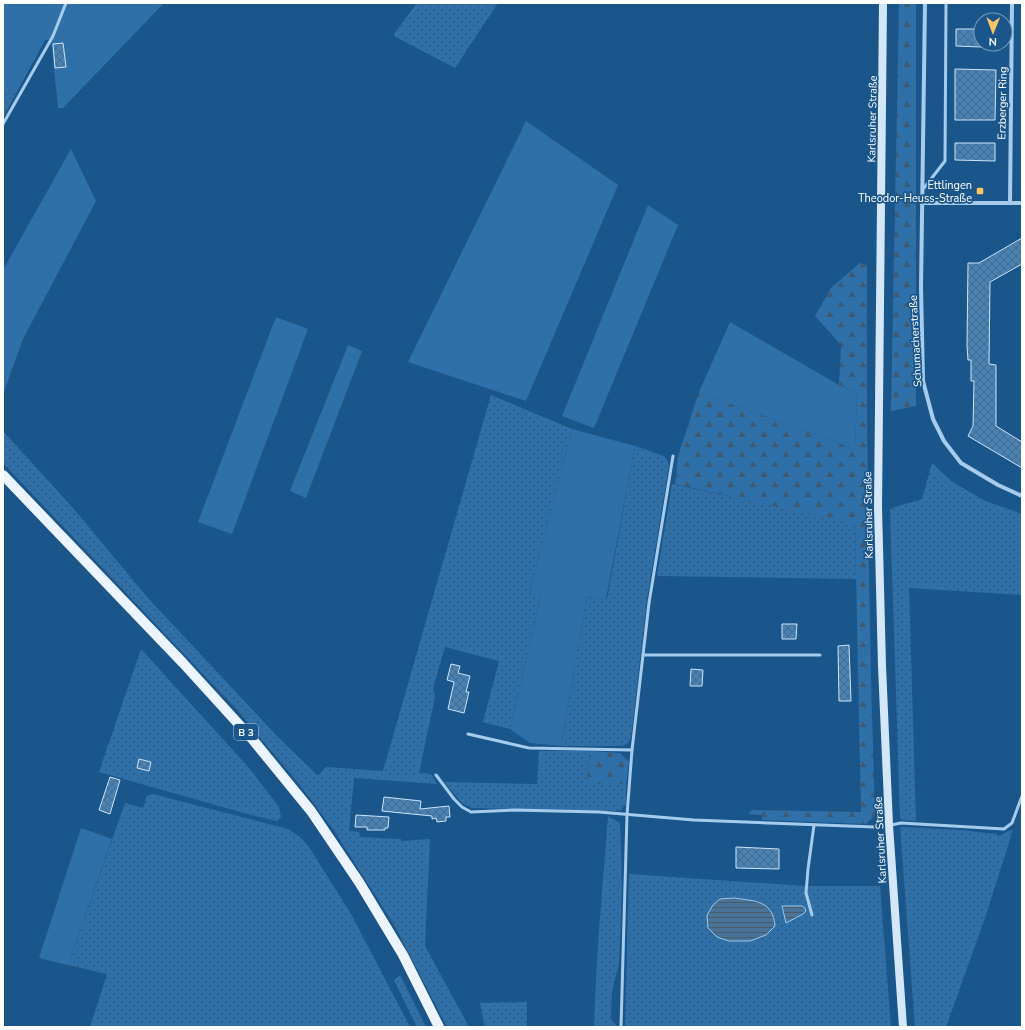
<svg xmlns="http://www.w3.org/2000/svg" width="1025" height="1030" viewBox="0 0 1025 1030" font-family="'Nunito Sans',sans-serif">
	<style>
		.grass { fill: url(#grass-dots) }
		.forest { fill: url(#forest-firs) }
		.garden { fill: #2f70a8 }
		.water { fill: url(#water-rules); stroke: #99c9ef }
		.building { fill: url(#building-cross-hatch); stroke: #cce4f9 }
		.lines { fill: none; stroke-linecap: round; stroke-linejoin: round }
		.lane { stroke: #a6cced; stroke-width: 3 }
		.street { stroke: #a6cced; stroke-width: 4 }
		.secondary { stroke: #d3e7f9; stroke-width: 8 }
		.primary { stroke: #ecf5ff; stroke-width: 10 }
		.poi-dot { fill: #fdc363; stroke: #1b568a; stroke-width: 1.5 }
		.labels { text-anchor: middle; stroke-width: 3.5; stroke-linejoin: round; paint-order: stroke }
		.shield { fill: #1b568a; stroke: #bbccdc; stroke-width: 1 }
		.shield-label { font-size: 10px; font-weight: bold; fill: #fff }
		.street-label { font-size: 11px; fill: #fff; stroke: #1b568a }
		.poi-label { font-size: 11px; fill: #fff; stroke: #1b568a; text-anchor: end }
	</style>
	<defs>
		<pattern id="grass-dots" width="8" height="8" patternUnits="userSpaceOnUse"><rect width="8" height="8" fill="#2f70a8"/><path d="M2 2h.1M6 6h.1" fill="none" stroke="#405a71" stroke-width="1.8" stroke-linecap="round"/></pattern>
		<pattern id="forest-firs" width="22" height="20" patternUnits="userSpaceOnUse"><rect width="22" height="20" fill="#2f70a8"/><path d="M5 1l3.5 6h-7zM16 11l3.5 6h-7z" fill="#405a71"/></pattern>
		<pattern id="water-rules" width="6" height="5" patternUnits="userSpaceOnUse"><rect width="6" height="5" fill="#487298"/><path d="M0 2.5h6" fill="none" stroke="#4a5b6a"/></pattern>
		<pattern id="building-cross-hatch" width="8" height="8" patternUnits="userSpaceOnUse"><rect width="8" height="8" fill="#4882b4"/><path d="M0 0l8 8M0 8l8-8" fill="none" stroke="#4a6a85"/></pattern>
	</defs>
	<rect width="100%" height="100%" fill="#1b568a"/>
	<g class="grass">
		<path d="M417,3H498L455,68L394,36V34Z"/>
		<path d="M3,86H20L3,118Z"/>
		<path d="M491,395L572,429L530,592L541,596L510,729L483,722L499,661L445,647L433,688L435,697L419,773L431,774L437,784L354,778L349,831L359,832L360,837L401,839V841L430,839L425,946L469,1027H447L393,923L333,829L299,784L238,711L3,463V431L73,508L147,597L277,736L317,775H319L326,767L383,771Z"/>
		<path d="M635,446L664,456L667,460L669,465L647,599L631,737L628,743L622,746H561L587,596L607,599Z"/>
		<path d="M932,463L951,481L985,501L1022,514V595L909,588L916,821L902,820L900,817L890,510C898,504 912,503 922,499Z"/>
		<path d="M672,484L855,523L856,579L657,576Z"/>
		<path d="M141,649L250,769L279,807L281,817L277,821L251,815L99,772Z"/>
		<path d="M539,751H590L587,784H626V804L620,811L472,808L462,803L444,782L537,784Z"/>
		<path d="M153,794L288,829L300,837L309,847L351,914L410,1027H90L107,974L68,965L125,803L143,808L147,796Z"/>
		<path d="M608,816L620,823L622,887L619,964L612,991L611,1019L617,1027H594L597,957Z"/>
		<path d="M900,827L960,830L997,834V836C1003,836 1007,830 1013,830L985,918L946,1027H915Z"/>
		<path d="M629,874L806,886H880L891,1027H625Z"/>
		<path d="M400,975L426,1027H417L394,980Z"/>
		<path d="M527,1002V1027H485L480,1003Z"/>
	</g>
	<g class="forest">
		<path d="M899,3H916V406L891,411Z"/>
		<path d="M860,263L867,265C866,448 869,632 875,815L866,824L762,820V815L748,814L752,810L861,812L855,524L675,484L678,456L699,392L855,449L857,393L839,385L841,345L815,316L831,288Z"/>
		<path d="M590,751L620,753L629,762L626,784H587Z"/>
	</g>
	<g class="garden">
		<path d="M3,3H164L63,108H58L51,39L45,40L20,86H3Z"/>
		<path d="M526,121L618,185L526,401L408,362Z"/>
		<path d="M71,149L96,201L23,339L3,394V270Z"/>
		<path d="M648,205L678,225L594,428L562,416Z"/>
		<path d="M276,317L308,329L232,534L198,522Z"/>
		<path d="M730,322L839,385L857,393L855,449L699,392Z"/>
		<path d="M348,345L362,351L306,498L290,491Z"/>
		<path d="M572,429L635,446L606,599L587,596L561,746L530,743L510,729L541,596L530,592Z"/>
		<path d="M81,828L112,839L68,965L39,958Z"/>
	</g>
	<g class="water">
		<path d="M734,898C754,901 773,900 775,926L766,935L750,941H729L717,937L708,928L707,915L713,905L720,899Z"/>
		<path d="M782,906H802L805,908L806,911L803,914L786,923Z"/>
	</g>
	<g class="building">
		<path d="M956,29H981V47L956,46Z"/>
		<path d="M63,43L66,67L55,68L53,44Z"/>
		<path d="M955,69L996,70L995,120H955Z"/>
		<path d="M955,143H995V161L955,160Z"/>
		<path d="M1022,238V264L990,282L989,364L996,365V426L1022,442V468L968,436L973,426L974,381H971V360H968L967,346L968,263H979Z"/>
		<path d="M782,624H797L796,639H782Z"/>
		<path d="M849,645L851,701H839L838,646Z"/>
		<path d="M451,664L460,666L458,673L470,676L466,692H469L464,713L448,709L454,682L447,680Z"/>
		<path d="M691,669L703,670L702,686H690Z"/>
		<path d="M139,759L151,762L149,771L137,768Z"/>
		<path d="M110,777L120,780L110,814L99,810Z"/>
		<path d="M384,797L421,801L420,809L449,806L450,817H446V821L437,822L436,818L432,819V816L382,811Z"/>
		<path d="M356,815L389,817L388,828H385V830H367V827H355Z"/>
		<path d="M736,847L779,849V869L736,868Z"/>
	</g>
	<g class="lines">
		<g class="lane">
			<path d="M3,124L53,36L66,3"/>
			<path d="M924,188L945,161L946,3"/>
			<path d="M643,655H820"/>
			<path d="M468,734L529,748L632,750"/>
			<path d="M436,775L454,799L462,807L471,812L514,810L599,812L694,820L875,827"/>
			<path d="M891,825L901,823L1004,829L1012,823L1022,796"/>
			<path d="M812,915L806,893L808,869L814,825"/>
			<path d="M621,1027L627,815L632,750L649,603L673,456"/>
		</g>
		<g class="street">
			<path d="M925,3L921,287L923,381L933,419L944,441L961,463L998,485L1022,496"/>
			<path d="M923,203H1022"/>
			<path d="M1010,203L1012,3"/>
		</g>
		<path class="secondary" d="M883,3L878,507L882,666L889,825L903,1027"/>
		<path class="primary" d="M3,475L183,663L253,740L311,811L359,882L403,955L439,1027"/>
	</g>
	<rect class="poi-dot" x="976" y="187" width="8" height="8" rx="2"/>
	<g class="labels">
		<rect class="shield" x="234" y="724" width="24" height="16" rx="3"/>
		<g class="shield-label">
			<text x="246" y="736">B 3</text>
		</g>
		<g class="street-label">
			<text transform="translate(1002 103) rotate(-89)" y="4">Erzberger Ring</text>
			<text transform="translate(872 119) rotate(-89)" y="4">Karlsruher Straße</text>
			<text transform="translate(915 341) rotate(-93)" y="4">Schumacherstraße</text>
			<text transform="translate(868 515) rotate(-91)" y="4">Karlsruher Straße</text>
			<text transform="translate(880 840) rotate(-93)" y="4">Karlsruher Straße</text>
		</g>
		<g class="poi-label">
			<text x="972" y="189">Ettlingen<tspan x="972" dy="13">Theodor-Heuss-Straße</tspan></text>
		</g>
	</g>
	<rect width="1025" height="1030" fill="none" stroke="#ffffff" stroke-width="8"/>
	<g transform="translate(993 32) rotate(181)"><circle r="19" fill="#1b568a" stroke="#769ab9"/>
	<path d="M0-3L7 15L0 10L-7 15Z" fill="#fdc363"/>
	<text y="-6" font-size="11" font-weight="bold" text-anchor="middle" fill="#ffffff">N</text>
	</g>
</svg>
